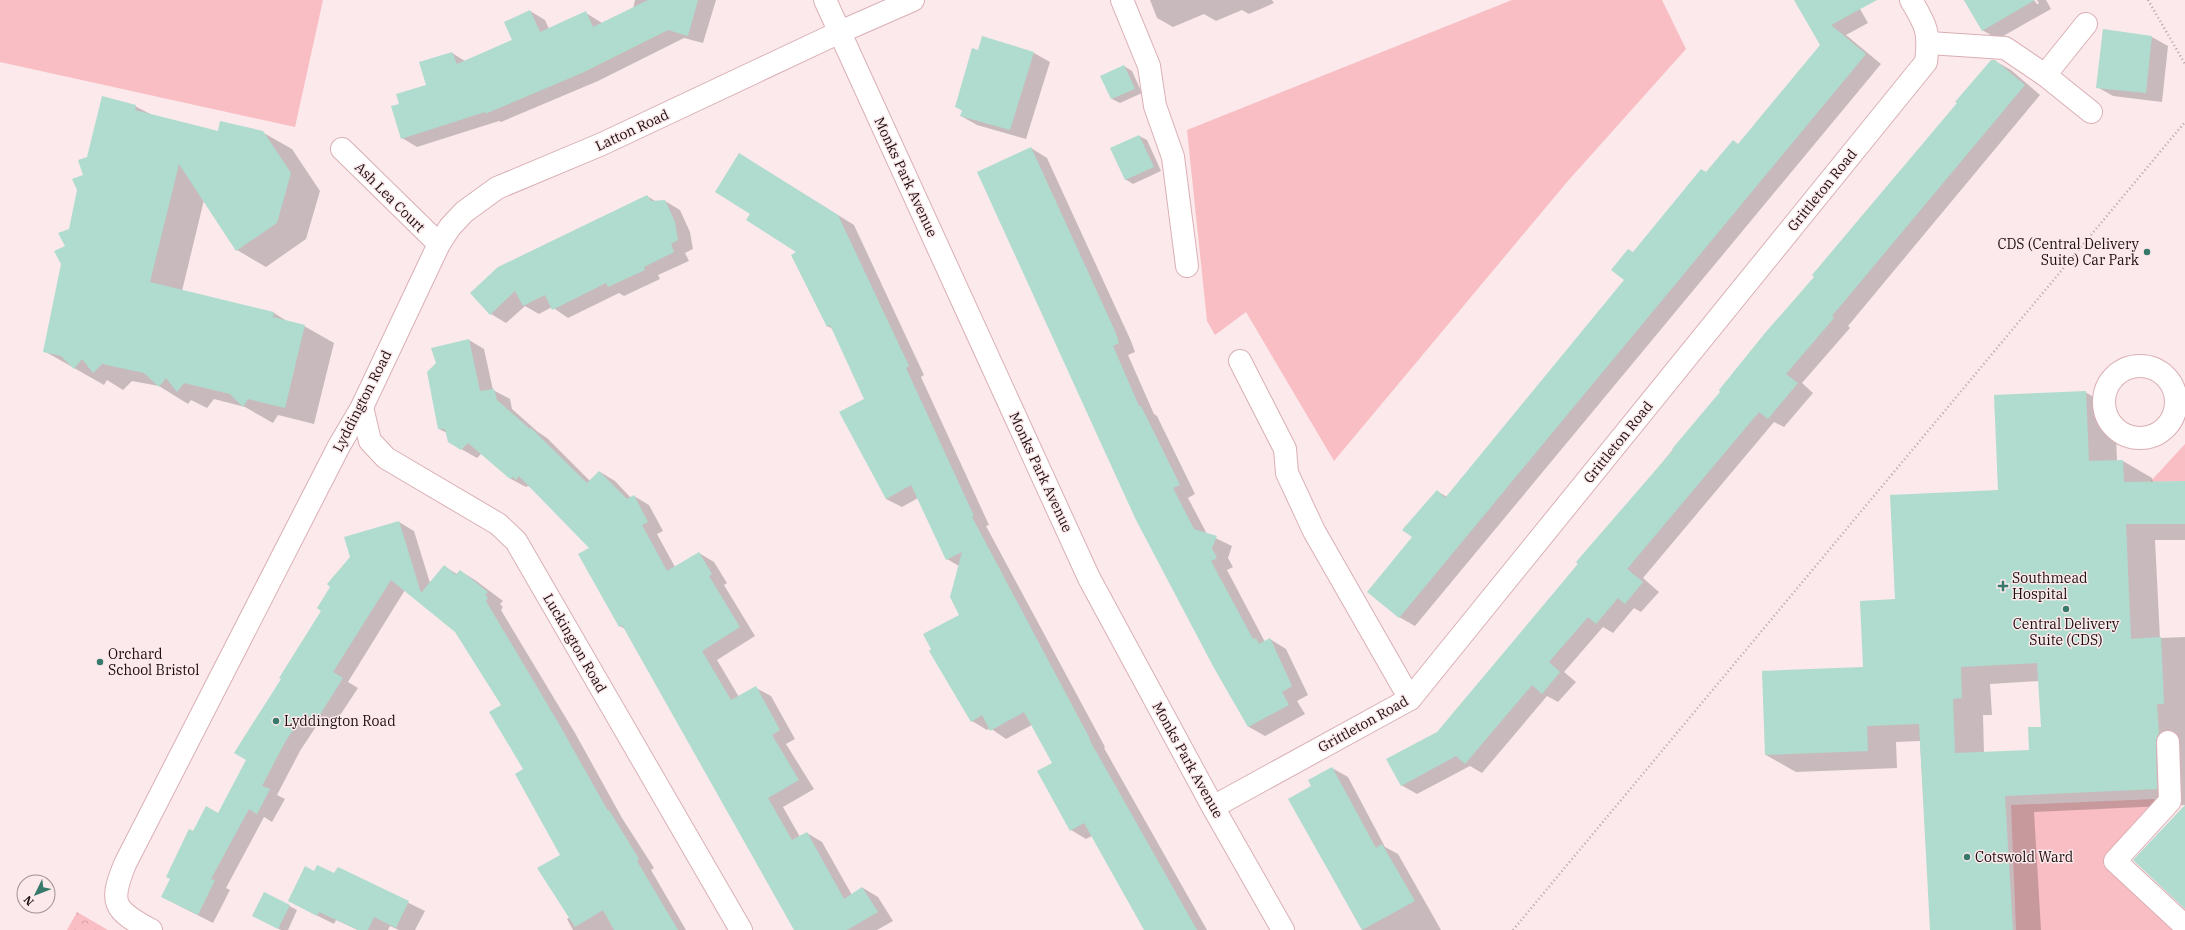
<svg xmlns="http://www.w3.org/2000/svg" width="2185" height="930" viewBox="0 0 2185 930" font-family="'IBM Plex Serif',serif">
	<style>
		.green { fill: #f9bec4 }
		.park { fill: url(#park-crowns) }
		.shadow { fill: #0003; fill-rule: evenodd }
		.building { fill: #afdccf; fill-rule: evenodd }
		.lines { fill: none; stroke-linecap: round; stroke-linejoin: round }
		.minor-casing { stroke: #daafb4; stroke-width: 24 }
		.path { stroke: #b5a4a6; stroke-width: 2.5; stroke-dasharray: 1 3; stroke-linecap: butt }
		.minor { stroke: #fff; stroke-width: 22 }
		.poi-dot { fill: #37796a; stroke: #fbe9eb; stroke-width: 1.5 }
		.labels { text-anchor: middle; stroke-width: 3; stroke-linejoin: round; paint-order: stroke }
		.street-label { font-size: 14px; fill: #1d0e10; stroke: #fbe9eb }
		.poi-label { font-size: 14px; fill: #1d0e10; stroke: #fbe9eb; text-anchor: start }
	</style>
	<defs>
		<pattern id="park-crowns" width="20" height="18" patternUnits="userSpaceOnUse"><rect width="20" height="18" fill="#f9bec4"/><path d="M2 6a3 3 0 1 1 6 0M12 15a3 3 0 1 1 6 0" fill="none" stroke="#d5a2a7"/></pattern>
	</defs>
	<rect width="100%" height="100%" fill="#fbe9eb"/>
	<g class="green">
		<path d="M0,0H323L295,127L0,62Z"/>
		<path d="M1512,0H1662L1686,49L1567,182L1334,461L1246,312L1215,335L1207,321L1187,130Z"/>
		<path d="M2185,444V481L2150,482Z"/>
		<path d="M2155,799L2109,867L2180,930H2016L2011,805Z"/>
	</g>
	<path class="park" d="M77,912L108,930H67Z"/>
	<g class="shadow">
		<path d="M635,0H716L703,43L684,38L598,81L501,122L499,121L417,147L402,138L400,105L427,86L452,53L465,61L513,41L530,11L545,20L549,29L586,13L602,23L633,9Z"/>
		<path d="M1150,0H1272L1274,3L1249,14L1242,10L1216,21L1204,14L1173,27L1157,18Z"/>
		<path d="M1796,0H1855L1868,23L1846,35L1881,64L1415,626L1399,617L1413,537L1437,491L1447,497L1625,280L1633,253L1707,173L1739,145L1821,45Z"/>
		<path d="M1964,0H2034L2037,4H2039L2037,0H2046L2051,9L1998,39L1982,30Z"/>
		<path d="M2103,31L2152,37L2168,46L2162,102L2113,96L2097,87Z"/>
		<path d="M978,51L1034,53L1050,62L1026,139L977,125L961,116L963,111L956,107Z"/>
		<path d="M1995,61L2011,70L2040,95L1848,326L1850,328L1802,383L1813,393L1784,427L1774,422L1643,578L1659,592L1641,612L1634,608L1613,633L1603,627L1564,672L1576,682L1558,702L1547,696L1482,773L1470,766L1417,794L1401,785L1438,733Z"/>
		<path d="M1124,66L1132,71L1142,93L1120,103L1112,99Z"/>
		<path d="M135,106L152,115L218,132H262L292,149L320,191L306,239L266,267L237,250L204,200L182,291L274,313L290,323L304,326L334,343L314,424L278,415L273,423L245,407L214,399L207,408L191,400L188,404L159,386L132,381L123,390L107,380L104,385L44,351L88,158Z"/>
		<path d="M1139,136L1147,140L1161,171L1133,184L1125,179Z"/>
		<path d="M1031,148L1047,158L1131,341L1135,352L1128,355L1154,414L1157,416L1195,494L1188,498L1207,534L1232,546L1228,558L1233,567L1227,570L1265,642L1270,639L1286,649L1308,695L1297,701L1305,714L1265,736L1249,727L1214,667Z"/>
		<path d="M754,163L854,225L924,375L921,377L989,525L986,526L1105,747L1104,748L1207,930H1145L1092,836L1086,839L1071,830L1054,764L1032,725L1006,739L990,728L987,730L972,721L960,615L959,566L947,559L918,498L902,507L886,499L865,399L833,329L827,326L799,252L751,213Z"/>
		<path d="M647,196L657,202L665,201L680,210L690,232L693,249L685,253L689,261L658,275L660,279L624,296L619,293L568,318L552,307L539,314L525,306L506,323L491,314L472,294Z"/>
		<path d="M469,340L484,349L493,390L510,399L512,409L538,432L547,438L590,481L600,472L615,481L631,498L634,496L649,505L663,531L657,534L675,567L699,553L714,562L727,583L724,585L755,636L717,660L739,697L756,688L771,696L795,739L786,744L814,789L783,807L800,837L807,833L822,842L852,895L863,888L878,897L893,921L877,930H795L625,629L620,626L591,548L530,487L528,486L526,487L511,479L482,453L477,458L449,442L447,433L439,429Z"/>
		<path d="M2085,392L2115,409L2117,461H2123L2152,478L2153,483L2185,482V540H2155L2160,638L2185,637V805L2034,812L2041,930H1931L1920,741L1896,742L1897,768L1796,772L1766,755L1864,668L1896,600L1999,491ZM2039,681L2042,728L2030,751L1984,753L1983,715H1992L1990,684Z"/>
		<path d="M399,522L414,531L430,583L444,566L457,574L460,571L475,580L503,601L500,604L503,607L501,610L575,733L622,818L654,868L651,870L686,930H573L567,919L570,917L561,856L525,769L502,705L456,631L405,590L348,682L358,688L331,729L319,722L300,751L277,795L285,799L272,822L264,817L226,888L230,890L213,923L162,897L194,832L219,814Z"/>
		<path d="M1332,768L1348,777L1385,847L1398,854L1441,930H1362L1289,799L1313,786Z"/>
		<path d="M338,868L425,911L415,930H399L390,926L388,930H358L336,920L334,924L306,910L315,872L335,874Z"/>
		<path d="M265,893L297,910L288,930H281L261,920Z"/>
	</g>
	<g class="building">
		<path d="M648,0H698L688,36L668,30L582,73L485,114V112L401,139L391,106L399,104L396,94L426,85L419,62L452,52L457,64L512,40L504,22L530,10L540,32L586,11L593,27Z"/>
		<path d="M1794,0H1877L1831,25L1866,54L1399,618L1367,592L1412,537L1402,530L1437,490L1445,498L1624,280L1611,270L1628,249L1633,252L1701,169L1706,172L1733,140L1738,144L1820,45Z"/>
		<path d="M1964,0H2035L1982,31Z"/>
		<path d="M2103,29L2152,36L2146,93L2096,88Z"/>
		<path d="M982,36L1034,52L1010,130L960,116L962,110L955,107L972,48L978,50Z"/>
		<path d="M1991,60H1995L2025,85L1832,316L1834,318L1786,374L1798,383L1768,419L1759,412L1627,569L1643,582L1625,604L1618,598L1596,624L1588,617L1549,662L1560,672L1542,694L1532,685L1465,764L1456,756L1401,786L1386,759L1437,732L1578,564L1576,562L1673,450L1672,449L1720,392L1719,390L1765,333L1814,277L1812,275L1957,103L1955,102Z"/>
		<path d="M1124,65L1135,89L1111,99L1100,76Z"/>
		<path d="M102,96L136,105L135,110L218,131L220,121L263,131L291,173L277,223L236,251L179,164L150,282L274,312L273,317L305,325L285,408L248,399L243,407L230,394L184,383L177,392L166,378L159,387L144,373L102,364L93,373L82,359L74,369L61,356L43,352L61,264L54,251L65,246L58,233L69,229L77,190L72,179L83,175L78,160L87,157Z"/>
		<path d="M1139,135L1154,167L1125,180L1110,148Z"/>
		<path d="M1031,147L1115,331L1119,343L1113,346L1139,406H1141L1180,485L1173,488L1194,529L1217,536L1212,548L1217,558L1211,561L1253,639L1256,638L1259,644L1270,638L1292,686L1282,692L1289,705L1248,727L1214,668L1136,520L977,172Z"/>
		<path d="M739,153L838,215L909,366L906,368L974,516L972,517L1090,739H1089L1197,930H1144L1084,823L1070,831L1037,771L1052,763L1024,712L990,731L982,715L971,722L929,651L931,649L923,634L959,615L950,597L962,552L946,560L911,485L886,499L839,412L864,399L830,325L827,327L791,255L796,252L746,220L750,214L715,192Z"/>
		<path d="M647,195L651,201L665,200L675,222L678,240L671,244L674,252L644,267L645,270L608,287L606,283L552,310L545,295L523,306L515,291L490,315L470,293L498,267Z"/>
		<path d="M469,339L480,391L494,389L497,400L530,429L531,428L587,483L599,471L627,499L634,495L648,522L642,525L667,571L699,552L712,574L709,576L740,627L702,651L731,700L756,686L780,730L772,735L799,780L768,798L792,840L807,832L844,899L862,887L878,912L847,930H794L622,625L619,627L578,554L589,548L519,476L516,480L513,477L510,479L468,443L461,450L448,442L445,429H438L427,372L436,363L431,348Z"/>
		<path d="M2086,391L2089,461L2123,460L2124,482L2185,481V524H2126L2131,639L2161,637L2164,704H2157L2159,734L2156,742L2157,789L2005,796L2013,930H1930L1919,724L1867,726L1868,751L1765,755L1762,671L1863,667L1860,601L1895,599L1890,495L1998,490L1994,395ZM2037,663L2041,727H2028L2029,750L1955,753L1953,699L1962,698L1961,667Z"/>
		<path d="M399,521L421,593L444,565L456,575L460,570L488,592L485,595L488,598L486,601L559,724L608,811L609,810L639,859L637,861L678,930H614L603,910L575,927L537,868L560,855L515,774L523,769L489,712L501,705L455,632L391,580L333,672L343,678L316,721L304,714L285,742L262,786L270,789L257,814L249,809L211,879L215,880L198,915L161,897L170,879L166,877L189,829L193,831L206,806L218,813L246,760L234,753L281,679L279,678L321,611L317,608L330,587L327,584L350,557L344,537Z"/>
		<path d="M1332,767L1376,848L1382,844L1415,901L1362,930L1288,799L1311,786L1308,780Z"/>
		<path d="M2185,805V909L2133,860Z"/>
		<path d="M317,865L334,873L338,867L409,901L396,928L374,917L368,930H358L319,912L317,916L288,901L305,866L314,871Z"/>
		<path d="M264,892L290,905L278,929L252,916Z"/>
	</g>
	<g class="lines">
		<defs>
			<g id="minor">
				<path d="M825,0L1089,578L1213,807L1283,930"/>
				<path d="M1122,0L1149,66L1155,106L1173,157L1187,266"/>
				<path d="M1929,43L2005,48L2045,75L2091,112"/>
				<path d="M2045,75L2086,24"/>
				<path d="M342,149L439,244"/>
				<path d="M1240,361L1285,449L1287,473L1314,531L1410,699"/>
				<circle cx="2140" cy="402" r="36"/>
				<path d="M362,407L370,441L386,458L498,524L516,541L741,930"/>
				<path d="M2168,742L2170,801L2115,861L2185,926"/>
				<path d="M1213,807L1410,699L1926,62C1930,32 1926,25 1911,0"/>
				<path d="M151,930C113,910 109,903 125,864L339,446L362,407L439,244L450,227L464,212L497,188L602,144L840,32L913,0"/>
			</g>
		</defs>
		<use href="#minor" class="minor-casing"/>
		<g class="path">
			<path d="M2148,0L2185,64"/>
			<path d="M1513,930L2185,122"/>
		</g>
		<use href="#minor" class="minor"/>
	</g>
	<g class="poi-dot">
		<circle cx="2147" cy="252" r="4"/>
		<path d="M2001 580h4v4h4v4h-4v4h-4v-4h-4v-4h4z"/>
		<circle cx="2066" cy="609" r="4"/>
		<circle cx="100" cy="662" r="4"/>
		<circle cx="276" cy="721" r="4"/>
		<circle cx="1967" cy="857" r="4"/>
	</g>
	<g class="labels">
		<g class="street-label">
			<text transform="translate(632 130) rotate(-25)" y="5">Latton Road</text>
			<text transform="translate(906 177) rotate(65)" y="5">Monks Park Avenue</text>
			<text transform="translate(1822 190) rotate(-51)" y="5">Grittleton Road</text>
			<text transform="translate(390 197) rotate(45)" y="5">Ash Lea Court</text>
			<text transform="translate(362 401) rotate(-63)" y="5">Lyddington Road</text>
			<text transform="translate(1618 442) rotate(-51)" y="5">Grittleton Road</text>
			<text transform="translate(1041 472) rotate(65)" y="5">Monks Park Avenue</text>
			<text transform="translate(575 643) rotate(60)" y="5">Luckington Road</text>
			<text transform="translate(1363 724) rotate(-29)" y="5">Grittleton Road</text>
			<text transform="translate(1188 760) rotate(61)" y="5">Monks Park Avenue</text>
		</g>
		<g class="poi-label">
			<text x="2139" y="249" text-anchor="end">CDS (Central Delivery<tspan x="2139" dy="16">Suite) Car Park</tspan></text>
			<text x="2012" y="583">Southmead<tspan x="2012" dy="16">Hospital</tspan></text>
			<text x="2066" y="629" text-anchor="middle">Central Delivery<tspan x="2066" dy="16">Suite (CDS)</tspan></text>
			<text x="108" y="659">Orchard<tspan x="108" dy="16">School Bristol</tspan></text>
			<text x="284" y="726">Lyddington Road</text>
			<text x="1975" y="862">Cotswold Ward</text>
		</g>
	</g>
	<g transform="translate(36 894) rotate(227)"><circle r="19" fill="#fbe9eb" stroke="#a29193"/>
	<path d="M0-3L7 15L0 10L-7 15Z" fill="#37796a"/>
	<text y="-6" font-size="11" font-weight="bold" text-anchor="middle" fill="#1d0e10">N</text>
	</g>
</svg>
